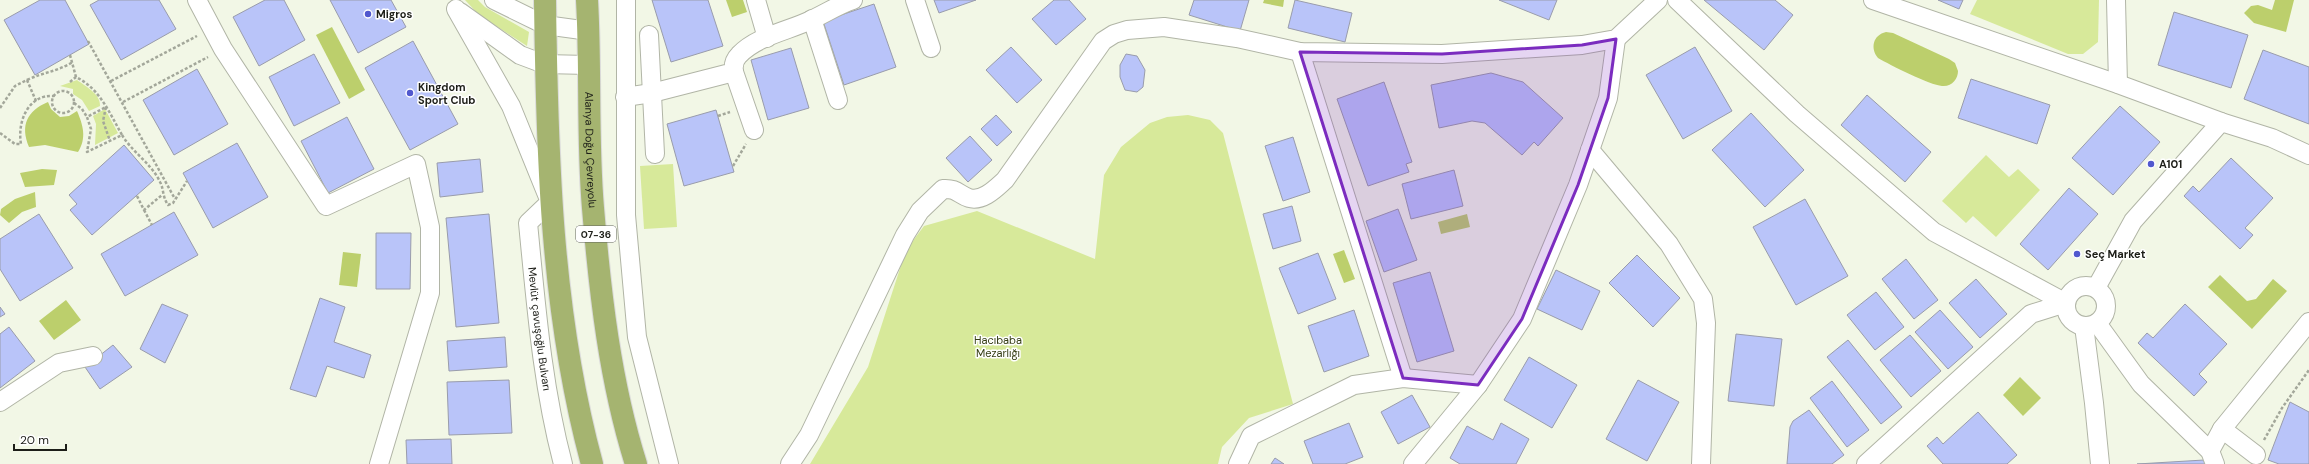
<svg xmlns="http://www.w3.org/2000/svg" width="2309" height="464" viewBox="0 0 2309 464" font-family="'DM Sans',sans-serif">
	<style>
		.green { fill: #d7e99a }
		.water { fill: #bccf6c }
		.building { fill: #b9c4f9; stroke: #999cab }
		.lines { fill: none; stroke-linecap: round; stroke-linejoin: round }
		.minor-casing { stroke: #b1b5a6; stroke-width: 20 }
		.highway-casing { stroke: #dbdbda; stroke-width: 24 }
		.path { stroke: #a3a79a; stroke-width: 2.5; stroke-dasharray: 3 2; stroke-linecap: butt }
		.minor { stroke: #fff; stroke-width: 18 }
		.highway { stroke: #a5b470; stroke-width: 22 }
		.marked { fill: #7b2cbf; fill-opacity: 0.2; stroke: #7b2cbf; stroke-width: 3; stroke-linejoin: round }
		.poi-dot { fill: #5158ce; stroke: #fff; stroke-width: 1.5 }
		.labels { text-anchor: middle; stroke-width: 3; stroke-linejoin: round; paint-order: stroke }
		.shield { fill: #fff; stroke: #61625d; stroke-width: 1 }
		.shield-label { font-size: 10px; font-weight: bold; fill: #1d1e18 }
		.poi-label { font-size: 11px; font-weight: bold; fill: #1d1e18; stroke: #fff; text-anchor: start }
		.street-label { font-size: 11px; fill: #1d1e18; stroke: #fff }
		.park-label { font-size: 11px; fill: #363e15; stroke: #fff }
	</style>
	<rect width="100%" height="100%" fill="#f2f7e6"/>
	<g class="green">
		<path d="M465,0H478L485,7L529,32L527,46L479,15Z"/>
		<path d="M1977,0H2099L2098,42L2083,54H2068L1970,14Z"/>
		<path d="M77,80C85,86 101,94 100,106L89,111L82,100L73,94V89L60,86Z"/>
		<path d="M105,109L118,133L95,145L96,124L93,116Z"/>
		<path d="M1188,115L1210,120L1223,133L1293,404L1249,418L1222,447L1218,464H810L868,367L906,250L924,226L977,211L1095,259L1104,175L1121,147L1150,123L1167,117Z"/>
		<path d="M1986,155L2009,177L2018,169L2040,190L1996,237L1973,216L1966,223L1942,201Z"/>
		<path d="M673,164L677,227L644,229L640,166Z"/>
	</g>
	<g class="water">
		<path d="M726,0H743L747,12L732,17Z"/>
		<path d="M1264,0H1284L1283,7L1263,3Z"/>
		<path d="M2275,0H2294L2286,32L2254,23L2244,13L2251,6L2258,5L2272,10Z"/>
		<path d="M332,27L365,90L349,99L316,35Z"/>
		<path d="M1886,32L1893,33L1949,59L1955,63L1958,71C1958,79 1952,87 1942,86C1930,85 1890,65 1878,58C1870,48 1873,35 1886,32Z"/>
		<path d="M48,102L51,109L60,117L69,116L77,111C83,125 87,138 78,152L45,145L29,147C20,125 27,111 48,102Z"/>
		<path d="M42,169L57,170L54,185L25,187L20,173Z"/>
		<path d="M35,192L36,207L22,212L9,223L0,215L1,209L15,199Z"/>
		<path d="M1467,214L1470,227L1441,234L1438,222Z"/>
		<path d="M1344,250L1355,279L1344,283L1333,254Z"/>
		<path d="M343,252L361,254L357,287L339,285Z"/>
		<path d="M2220,275L2247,301L2256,299L2273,279L2287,291L2252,329L2208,287Z"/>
		<path d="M66,300L81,320L54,340L39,321Z"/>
		<path d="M2020,377L2041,398L2023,416L2003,395Z"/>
	</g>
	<g class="building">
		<path d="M40,0H65L89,44L35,75L4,20Z"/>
		<path d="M99,0H159L176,29L121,60L90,5Z"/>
		<path d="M265,0H284L305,40L259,66L233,17Z"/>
		<path d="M330,0H391L406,27L358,53Z"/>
		<path d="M652,0H708L723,46L671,62Z"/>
		<path d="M934,0H976L939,13Z"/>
		<path d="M1054,0H1069L1086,19L1056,45L1032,19Z"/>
		<path d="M1194,0H1249L1240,31L1189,15Z"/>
		<path d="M1295,0L1352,13L1345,42L1288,28Z"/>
		<path d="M1499,0H1557L1549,20Z"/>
		<path d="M1704,0H1775L1793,15L1764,50Z"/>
		<path d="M1938,0H1963L1959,9Z"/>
		<path d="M874,4L896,67L844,85L823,21Z"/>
		<path d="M2174,12L2248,35L2231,88L2158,65Z"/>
		<path d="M413,41L458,124L410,150L365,68Z"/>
		<path d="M1011,47L1042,80L1017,103L986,70Z"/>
		<path d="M1695,47L1732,111L1683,139L1646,75Z"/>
		<path d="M791,48L809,108L768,120L751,60Z"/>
		<path d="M2263,50L2309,67V124L2244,99Z"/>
		<path d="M314,54L340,103L294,126L269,77Z"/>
		<path d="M1126,54L1137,56L1145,70L1143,87L1137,92L1125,90L1120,77V65Z"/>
		<path d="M197,69L228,124L174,155L143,100Z"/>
		<path d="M1491,73L1523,82L1563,118L1538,146L1534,142L1522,155L1485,123L1472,121L1439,128L1431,85Z"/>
		<path d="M1971,79L2050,105L2037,144L1958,118Z"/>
		<path d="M1384,82L1412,162L1406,164L1409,172L1368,186L1337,99Z"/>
		<path d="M1867,95L1931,152L1905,182L1841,125Z"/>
		<path d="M2120,106L2160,142L2113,195L2072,158Z"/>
		<path d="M716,110L734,172L684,186L667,124Z"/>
		<path d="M1751,113L1804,170L1765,207L1712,150Z"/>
		<path d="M996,115L1012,132L997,146L981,129Z"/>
		<path d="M347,117L374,169L328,193L301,141Z"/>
		<path d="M970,136L992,160L968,182L946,158Z"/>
		<path d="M1293,137L1310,192L1283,201L1265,146Z"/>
		<path d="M237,143L268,197L213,228L183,173Z"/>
		<path d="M124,145L154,180L92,235L70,210L77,204L69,195Z"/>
		<path d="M2231,158L2273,198L2245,228L2253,235L2240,249L2184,196L2193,186L2199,192Z"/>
		<path d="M480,159L483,192L440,197L437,163Z"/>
		<path d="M1454,170L1463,206L1411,219L1402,184Z"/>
		<path d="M2069,188L2098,214L2048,270L2020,244Z"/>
		<path d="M1805,199L1848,276L1796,305L1753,227Z"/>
		<path d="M1292,206L1301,241L1273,249L1263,214Z"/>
		<path d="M1398,209L1417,260L1384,272L1366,221Z"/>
		<path d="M174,212L198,255L125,296L101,254Z"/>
		<path d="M39,214L73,268L20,301L0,269V239Z"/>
		<path d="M489,214L499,323L456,327L446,218Z"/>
		<path d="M376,233H411L410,289H376Z"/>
		<path d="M1318,253L1336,299L1298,314L1279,268Z"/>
		<path d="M1637,255L1680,298L1653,327L1609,283Z"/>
		<path d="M1906,259L1938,300L1914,319L1882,279Z"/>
		<path d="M1556,270L1600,291L1582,330L1537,309Z"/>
		<path d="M1430,272L1454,351L1417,362L1393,283Z"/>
		<path d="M1976,279L2007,314L1980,338L1949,303Z"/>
		<path d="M1876,292L1904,327L1875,350L1847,315Z"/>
		<path d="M320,298L345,307L334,342L371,355L364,378L327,366L316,397L290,389Z"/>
		<path d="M162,304L188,315L165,363L140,349Z"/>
		<path d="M2185,304L2227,344L2199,374L2207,382L2194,396L2138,343L2147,333L2153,338Z"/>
		<path d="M0,307L5,314L0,317Z"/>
		<path d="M1354,310L1369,356L1324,372L1308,326Z"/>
		<path d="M1940,310L1973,347L1948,369L1915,332Z"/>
		<path d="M9,327L35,361L0,388V334Z"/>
		<path d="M1736,334L1782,339L1774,406L1728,401Z"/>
		<path d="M1910,335L1941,371L1911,397L1880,360Z"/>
		<path d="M505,337L507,367L449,371L447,341Z"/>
		<path d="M1848,340L1902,407L1881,424L1827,357Z"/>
		<path d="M113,345L132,367L100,389L85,367Z"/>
		<path d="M1529,357L1577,385L1552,428L1504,400Z"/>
		<path d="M509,380L512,433L449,435L447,382Z"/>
		<path d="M1638,380L1679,402L1647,461L1606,439Z"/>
		<path d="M1832,381L1869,430L1847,447L1810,398Z"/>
		<path d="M1412,395L1430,427L1398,444L1381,412Z"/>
		<path d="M2290,402L2309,412V464H2279L2268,460Z"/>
		<path d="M1809,410L1844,455L1832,464H1787L1790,427L1793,421Z"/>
		<path d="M1978,412L2017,455L2007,464H1943L1927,446L1937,437L1943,444Z"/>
		<path d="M1349,423L1363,457L1345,464H1313L1304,441Z"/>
		<path d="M1501,423L1529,439L1516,464H1460L1450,458L1467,426L1493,440Z"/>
		<path d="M451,439L452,464H407L406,440Z"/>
		<path d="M1275,458L1284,464H1271Z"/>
		<path d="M2204,460L2205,464H2137Z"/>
	</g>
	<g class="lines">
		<defs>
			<g id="minor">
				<path d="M197,0L223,49L326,206L416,164L430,227V293L379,464"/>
				<path d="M494,0L545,25L589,31"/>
				<path d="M626,0V215L637,337L669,464"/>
				<path d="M756,0L767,38"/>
				<path d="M915,0L931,48"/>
				<path d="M1677,0L1797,114L1934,232L2066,303"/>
				<path d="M1873,0L2118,84L2221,122"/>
				<path d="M2116,0L2118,84"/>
				<path id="s1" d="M456,9L511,106L550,202L528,223C536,304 542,385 563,464"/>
				<path d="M460,12L520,55L544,64L588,65"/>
				<path d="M812,19L838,100"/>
				<path d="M649,35L655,154"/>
				<path d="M1300,52L1403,378"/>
				<path d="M734,72L754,130"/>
				<path d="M625,97L652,93L734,72C733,66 734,60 739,55C757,36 788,31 811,20C826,13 838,5 853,0"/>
				<path d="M1590,150L1669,244L1703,299L1706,323L1701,464"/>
				<circle cx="2086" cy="306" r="20"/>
				<path d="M2096,288L2133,221L2221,122L2272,138L2309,155"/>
				<path d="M2097,323L2141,384L2210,451L2215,464"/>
				<path d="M2084,326L2094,403L2100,464"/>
				<path d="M0,402L59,363L93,356"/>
				<path d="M2222,429L2256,455"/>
				<path d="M2210,451L2222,429L2309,322"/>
				<path d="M790,464L809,435L905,235L920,211L943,189C957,188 959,195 969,198C983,202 996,188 1005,180L1103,41L1114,34L1127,30L1164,27L1237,38L1300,52L1442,54L1582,45L1616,39L1658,0"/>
				<path d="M1238,464L1251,436L1354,385L1403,378L1478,385"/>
				<path d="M1413,464L1478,385L1522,319L1578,185L1608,98L1616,39"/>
				<path d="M1866,464L2031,314L2066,303"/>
			</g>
			<g id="highway">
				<path d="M545,0C547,156 551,313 592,464"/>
				<path id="s2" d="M587,0C591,69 587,139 593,208C600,293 610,382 636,464"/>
			</g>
		</defs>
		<use href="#minor" class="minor-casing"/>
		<use href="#highway" class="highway-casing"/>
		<g class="path">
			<path d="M88,41L175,199"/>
			<path d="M70,55L76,77"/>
			<path d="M27,80C44,72 56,72 73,62"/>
			<path d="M111,81L197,36"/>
			<path d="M70,82L76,77C100,89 109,112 122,135L87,152L91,129L87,117L106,107"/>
			<circle cx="63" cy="102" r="11"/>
			<path d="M123,102L208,57"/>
			<path d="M74,103L82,109L87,117"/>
			<path d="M106,107L103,121L110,141"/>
			<path d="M0,108L15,86L27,80L36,101"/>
			<path d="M718,116L730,112"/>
			<path d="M0,133L15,144H21C17,122 28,94 54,96"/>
			<path d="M122,135C132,152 152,164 160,182C164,189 162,196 168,205L173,203L187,181"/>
			<path d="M733,166L746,144"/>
			<path d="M137,196L144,210L162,195"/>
			<path d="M144,210L152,225"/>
			<path d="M2264,440L2282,408L2309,370"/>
		</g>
		<use href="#minor" class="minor"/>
		<use href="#highway" class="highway"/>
	</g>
	<path class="marked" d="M1616,39L1608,98L1578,185L1522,319L1478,385L1403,378L1300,52L1442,54L1582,45Z"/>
	<g class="poi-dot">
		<circle cx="368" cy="14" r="4"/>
		<circle cx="410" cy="93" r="4"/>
		<circle cx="2151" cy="164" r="4"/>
		<circle cx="2077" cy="254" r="4"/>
	</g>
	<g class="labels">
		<rect class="shield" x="576" y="226" width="40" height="16" rx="3"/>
		<g class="shield-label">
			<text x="596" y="238">07-36</text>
		</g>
		<g class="poi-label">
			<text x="376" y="18">Migros</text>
			<text x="418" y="91">Kingdom<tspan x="418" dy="13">Sport Club</tspan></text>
			<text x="2159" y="168">A101</text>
			<text x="2085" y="258">Seç Market</text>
		</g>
		<g class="street-label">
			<text dy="4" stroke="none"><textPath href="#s2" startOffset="150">Alanya Doğu Çevreyolu</textPath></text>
			<text dy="4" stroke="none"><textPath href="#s1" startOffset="352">Mevlüt çavuşoğlu Bulvarı</textPath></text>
		</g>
		<g class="park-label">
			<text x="998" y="344">Hacıbaba<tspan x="998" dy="13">Mezarlığı</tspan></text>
		</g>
	</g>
	<path d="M14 444v6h52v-6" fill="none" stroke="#1d1e18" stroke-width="2"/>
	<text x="20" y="444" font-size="12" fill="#1d1e18" stroke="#ffffff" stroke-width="3" paint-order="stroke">20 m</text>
</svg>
